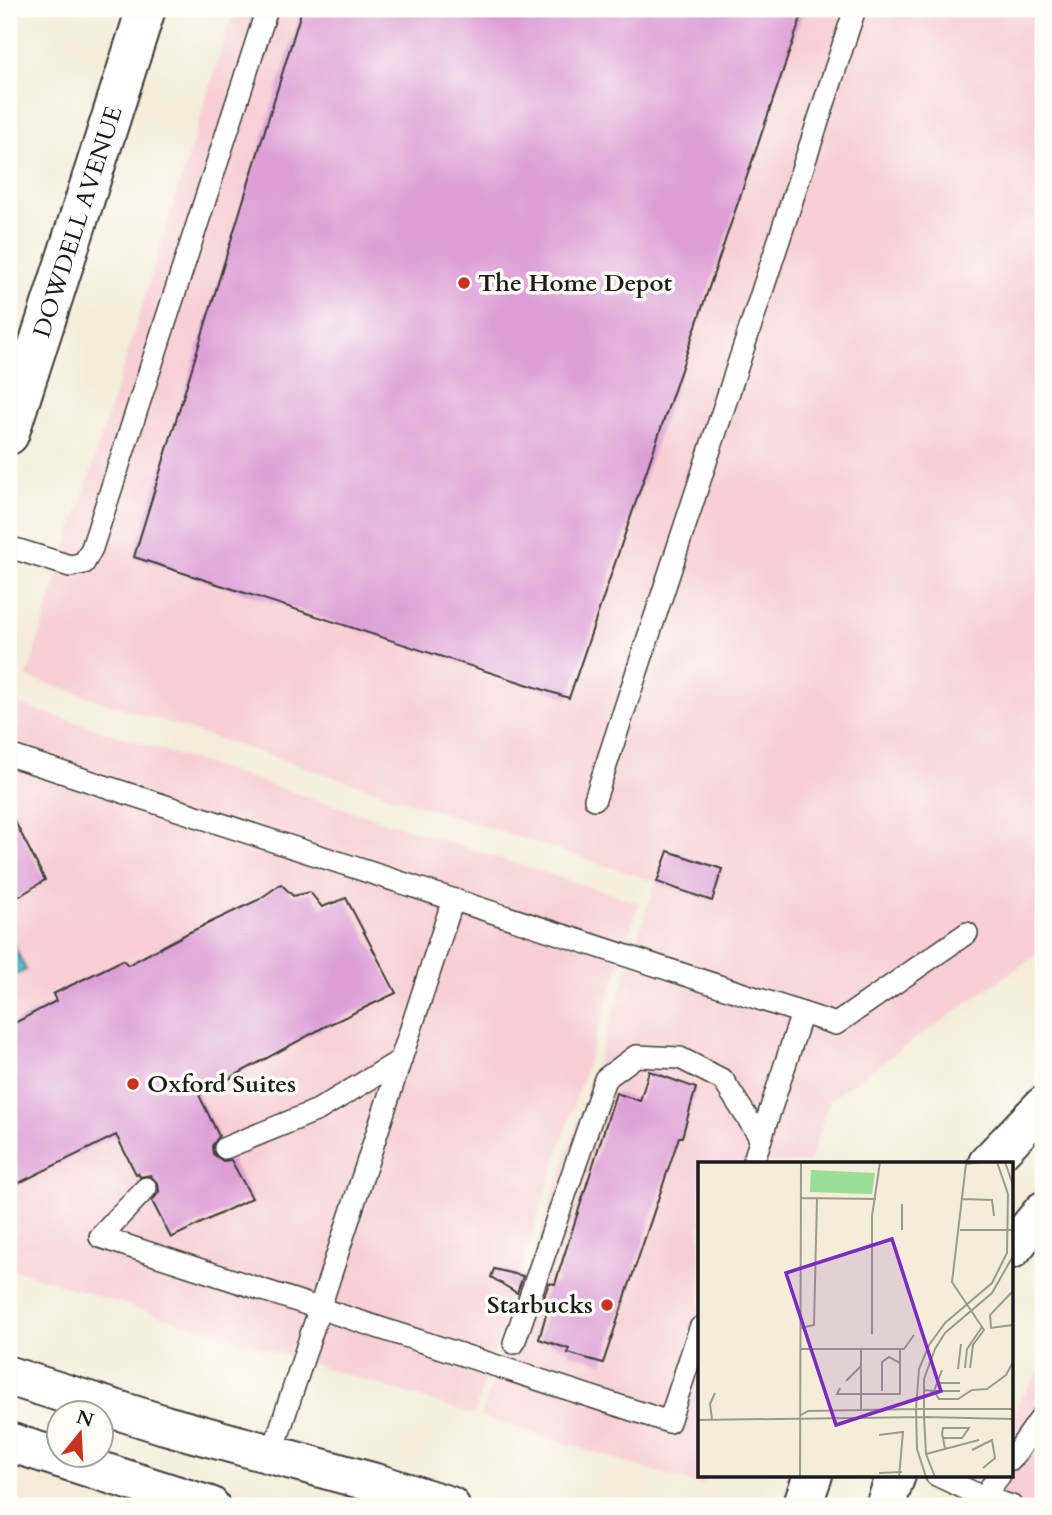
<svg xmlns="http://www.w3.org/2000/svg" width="1052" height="1515" viewBox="0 0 1052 1515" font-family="Cardo,serif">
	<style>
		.built { fill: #f7cfd4 }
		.water { fill: #50b3cf; stroke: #366876; stroke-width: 2 }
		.building { fill: #dd9fd6 }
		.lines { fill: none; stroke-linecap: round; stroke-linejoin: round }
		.service-casing { stroke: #3c3b38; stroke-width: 24 }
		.minor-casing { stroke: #3c3b38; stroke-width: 42 }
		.tertiary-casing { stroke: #3c3b38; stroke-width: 42 }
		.service { stroke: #fff; stroke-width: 21 }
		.minor { stroke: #fff; stroke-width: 38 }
		.tertiary { stroke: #fff; stroke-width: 38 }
		.poi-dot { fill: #c8321e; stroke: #fdfcf7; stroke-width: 2.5 }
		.labels { text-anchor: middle; stroke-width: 7; stroke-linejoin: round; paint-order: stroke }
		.street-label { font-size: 24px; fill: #1c1c1c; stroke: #fdfcf7 }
		.poi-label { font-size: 24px; font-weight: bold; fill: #1c1c1c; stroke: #fdfcf7; text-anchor: start }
		.inset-road { fill: none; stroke: #9e998d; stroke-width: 2 }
		.view { fill: #7b2cbf; fill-opacity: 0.15; stroke: #7b2cbf; stroke-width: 3.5 }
		.inset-edge { fill: none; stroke: #1c1c1c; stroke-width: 3.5 }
	</style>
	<rect width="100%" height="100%" fill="#fdfcf7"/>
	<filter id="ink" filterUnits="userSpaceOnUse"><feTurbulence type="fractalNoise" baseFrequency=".0143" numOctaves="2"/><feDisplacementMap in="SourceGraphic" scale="14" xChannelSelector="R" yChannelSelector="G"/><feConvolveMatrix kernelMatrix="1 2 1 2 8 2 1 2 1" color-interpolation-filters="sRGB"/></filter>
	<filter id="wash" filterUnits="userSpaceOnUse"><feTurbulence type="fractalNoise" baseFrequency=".00686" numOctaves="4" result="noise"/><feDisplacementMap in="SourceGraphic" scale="28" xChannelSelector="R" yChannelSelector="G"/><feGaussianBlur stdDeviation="1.57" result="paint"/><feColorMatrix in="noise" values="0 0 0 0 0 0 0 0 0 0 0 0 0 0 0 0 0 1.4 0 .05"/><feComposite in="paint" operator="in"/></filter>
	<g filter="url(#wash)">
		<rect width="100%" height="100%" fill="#f4edd9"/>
		<g class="built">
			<path d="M234,9H1043V950L830,1099L809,1163H700V1475H706L702,1486L481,1417L656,882L27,677Z"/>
			<path d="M9,701L639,903L474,1415L9,1268Z"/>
			<path d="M1043,1365V1506H976L987,1475H1012V1412Z"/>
		</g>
		<path class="water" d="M9,936L26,970L9,978Z"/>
		<g id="blocks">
			<g class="building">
				<path d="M302,9H804L569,698L134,557Z"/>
				<path d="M9,810L45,880L9,903Z"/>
				<path d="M668,851L722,869L712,901L657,882Z"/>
				<path d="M281,884L293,896L310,892L322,907L346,898L396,993L326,1026L199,1095L219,1136L212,1146L213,1154L223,1161L231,1160L252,1198L171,1238L152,1201L159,1192L158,1184L150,1175L140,1177L138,1173L136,1174L116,1135L9,1188V1026L56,1001L53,994L123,960L128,965L188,933L258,900Z"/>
				<path d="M649,1071L696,1088L682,1137H679L603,1363L568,1353L569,1349L539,1339L547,1311L540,1307L549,1283L555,1284L616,1093L640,1101Z"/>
				<path d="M494,1269L523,1276L517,1293L491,1277Z"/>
			</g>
		</g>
	</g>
	<g filter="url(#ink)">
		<use href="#blocks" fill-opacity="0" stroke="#3c3b38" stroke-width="2"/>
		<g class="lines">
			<defs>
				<g id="service">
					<path d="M9,547L70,566L84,563L92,548L267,9"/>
					<path d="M9,755L836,1024L967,933"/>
					<path d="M595,799L855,9"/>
					<path d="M225,1148L318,1110L401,1060"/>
					<path d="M753,1163L802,1013"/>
					<path d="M146,1188L100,1237L669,1422L700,1328"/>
					<path d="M514,1343L605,1079L636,1056L680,1058L723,1080L761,1139"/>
					<path d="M272,1454L453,900"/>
					<path d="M1012,1459L1043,1415"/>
					<path d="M936,1475L983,1497L985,1506"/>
					<path d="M1000,1475L983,1497L1012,1506"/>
				</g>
				<g id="minor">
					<path id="s1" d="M9,435L146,9"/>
				</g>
				<g id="tertiary">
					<path d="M988,1163L1043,1106"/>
					<path d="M1012,1249L1043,1211"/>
					<path d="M9,1376L165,1425L379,1484L450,1506"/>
					<path d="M9,1442L210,1506"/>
					<path d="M802,1506L813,1475"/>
					<path d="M885,1506L896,1475"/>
				</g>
			</defs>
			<use href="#service" class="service-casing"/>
			<use href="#minor" class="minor-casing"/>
			<use href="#tertiary" class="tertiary-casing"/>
			<use href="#service" class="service"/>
			<use href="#minor" class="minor"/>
			<use href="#tertiary" class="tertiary"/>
		</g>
	</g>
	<g class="poi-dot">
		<circle cx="464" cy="283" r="7"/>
		<circle cx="133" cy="1084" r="7"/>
		<circle cx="607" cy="1305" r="7"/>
	</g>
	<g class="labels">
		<g class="street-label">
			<text dy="8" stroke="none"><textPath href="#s1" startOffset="224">DOWDELL AVENUE</textPath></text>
		</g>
		<g class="poi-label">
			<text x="478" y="291">The Home Depot</text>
			<text x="147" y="1092">Oxford Suites</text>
			<text x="593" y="1313" text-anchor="end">Starbucks</text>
		</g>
	</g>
	<g transform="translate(698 1162)">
		<rect width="315" height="315" fill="#f4edd9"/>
		<path d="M113,8L177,11L174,32L112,30Z" fill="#9bde95"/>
		<path class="inset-road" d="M307,0L315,23M103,36L178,37M264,37L294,38L296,54M204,68V42M262,68H315M293,165L292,153L315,129M103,166L116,163L119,36M292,166L315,163M174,172V54L182,0M103,187H206L216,173M267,206L269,187L284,165M272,206L275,183L286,168L254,120L268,2L284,0M260,207L263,182M244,208L236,229H262M148,219L163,204M239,221H262M142,226L139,232H202V187M226,228L236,229L241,237H260L274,228L289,227L308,213L315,200M184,229V200L191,195L202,201M163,248V187M103,253L110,249L218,247L221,207L231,183L247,161L294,121L309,91L310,32L299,0M14,257L12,242L17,231M0,258L226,255V217L237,187L247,171L294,131L315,94M181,273L205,270L201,315M245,276H264L271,266H245L244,272L245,276L247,287M274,288L294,278L297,296L285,306M228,292L281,278M181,311L204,310M102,315L103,0M228,315L219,287L218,247H315M237,315L228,292L226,255L315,257"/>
		<path class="view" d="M194,77L243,229L138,263L88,111Z"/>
		<rect width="315" height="315" class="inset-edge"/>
	</g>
	<rect width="1052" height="1515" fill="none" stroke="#fdfcf7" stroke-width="35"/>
	<g transform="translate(80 1434) rotate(18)"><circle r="33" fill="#fdfcf7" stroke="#a3a29f" stroke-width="2"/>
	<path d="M0-5L12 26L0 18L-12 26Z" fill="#c8321e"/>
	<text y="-10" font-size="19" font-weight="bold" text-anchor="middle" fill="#1c1c1c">N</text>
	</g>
</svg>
